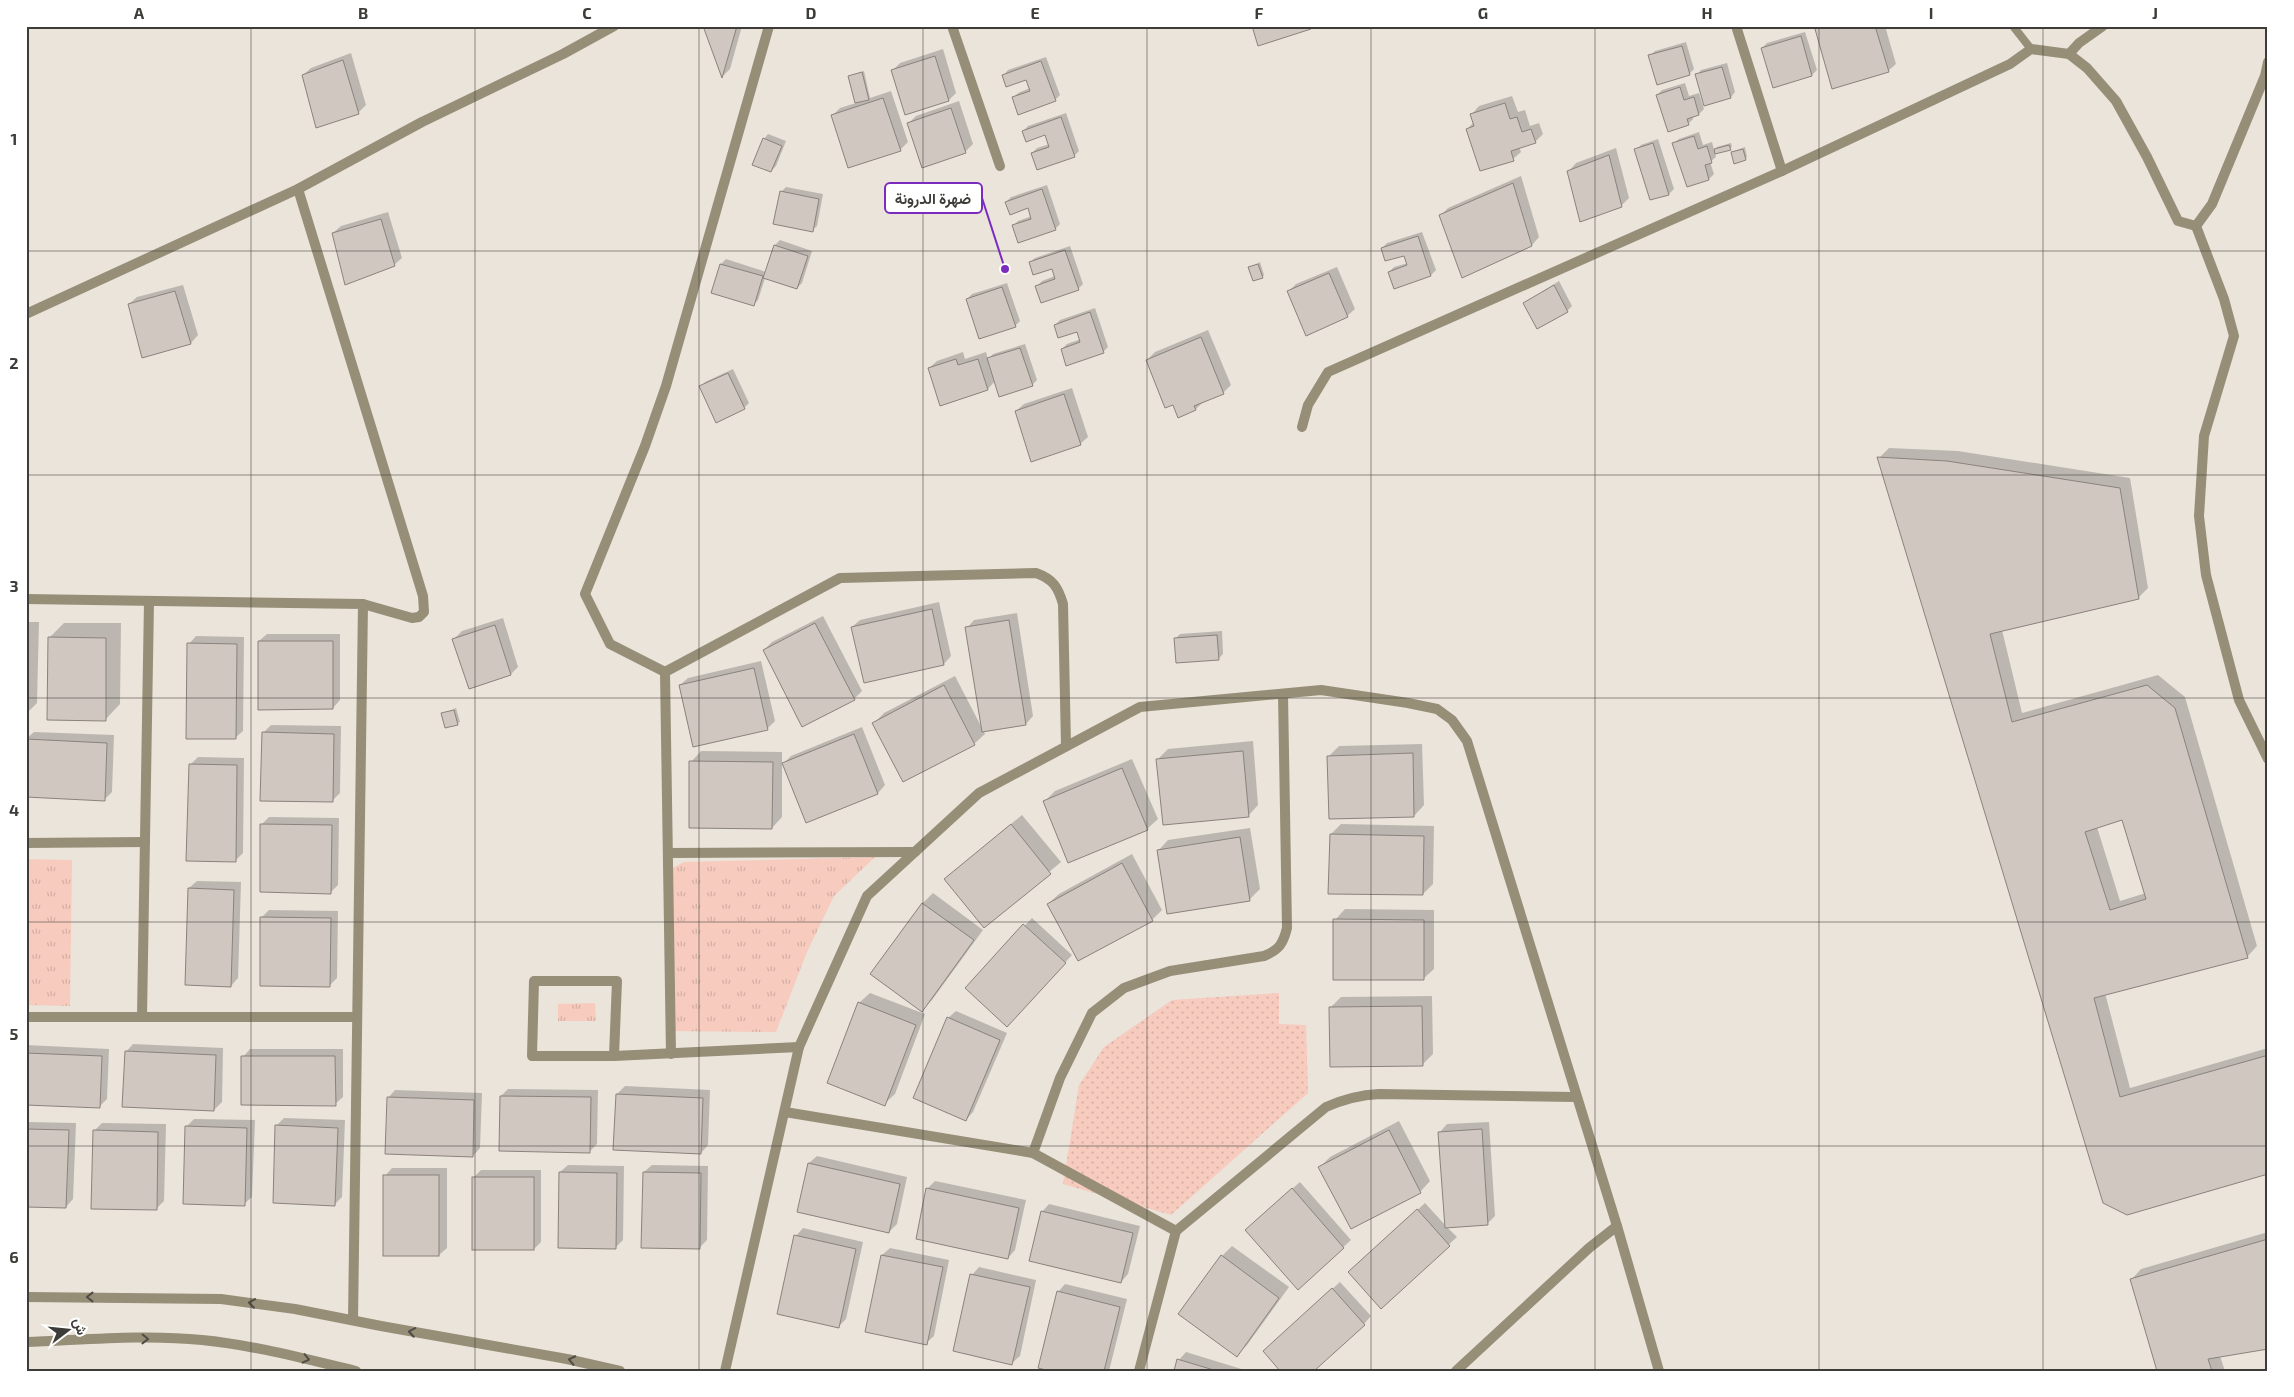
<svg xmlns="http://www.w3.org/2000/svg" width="2294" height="1397" viewBox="0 0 2294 1397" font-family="'Exo 2',Vazirmatn,sans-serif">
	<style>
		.grass { fill: url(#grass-tufts) }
		.garden { fill: url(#garden-dots) }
		.shadow { fill: #0003; fill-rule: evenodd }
		.building { fill: #d1c7c1; stroke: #8b827d; fill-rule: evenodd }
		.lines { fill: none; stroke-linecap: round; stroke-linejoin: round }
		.service { stroke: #968e77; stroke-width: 8 }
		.minor { stroke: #968e77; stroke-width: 10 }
		.tertiary { stroke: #968e77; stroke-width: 10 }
		.oneway { stroke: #504c45 }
		.grid { fill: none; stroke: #3e3c38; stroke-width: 1; stroke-opacity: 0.55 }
		.leader { fill: none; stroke: #7b2cbf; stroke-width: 2 }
		.callout-dot { fill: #7b2cbf; stroke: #fff; stroke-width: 2 }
		.callout { fill: #fff; stroke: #7b2cbf; stroke-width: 2 }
		.callout-label { font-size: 15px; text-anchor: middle; font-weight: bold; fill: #3e3c38 }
		.neatline { fill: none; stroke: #3e3c38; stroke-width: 2 }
		.grid-label { font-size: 16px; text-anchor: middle; font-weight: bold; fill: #3e3c38 }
	</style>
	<defs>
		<pattern id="grass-tufts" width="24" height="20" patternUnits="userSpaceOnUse" patternTransform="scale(1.25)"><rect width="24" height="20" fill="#f7cbbe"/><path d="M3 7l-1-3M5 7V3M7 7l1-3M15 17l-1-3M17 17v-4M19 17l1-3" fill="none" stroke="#d5afa4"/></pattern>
		<pattern id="garden-dots" width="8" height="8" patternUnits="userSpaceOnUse" patternTransform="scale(1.25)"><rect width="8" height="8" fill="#f7cbbe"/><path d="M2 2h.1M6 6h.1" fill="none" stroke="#d5afa4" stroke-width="1.8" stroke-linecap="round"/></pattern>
	</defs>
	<rect width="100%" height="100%" fill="#eae4db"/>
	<g class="grass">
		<path d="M875,857L834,896L807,952L776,1032L668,1031L669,870L684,862Z"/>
		<path d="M26,859L72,860L70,1006L26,1005Z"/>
		<path d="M595,1003L596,1021H558V1004Z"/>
	</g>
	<path class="garden" d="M1279,993V1024L1306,1025L1308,1093L1171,1215L1063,1184L1079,1085L1104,1047L1172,1000Z"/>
	<g class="shadow">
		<path d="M705,26H742L730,69L723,76Z"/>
		<path d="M1819,26H1885L1896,64L1888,71L1816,30Z"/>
		<path d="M1805,32L1817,70L1812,75L1774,86L1762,48L1767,43Z"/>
		<path d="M1686,42L1694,69L1689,74L1650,56L1655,51Z"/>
		<path d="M943,49L956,93L949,100L893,70L900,63Z"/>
		<path d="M351,53L366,105L358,113L303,75L311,68Z"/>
		<path d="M1046,57L1060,95L1055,100L1013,98L1018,93L1030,88L1027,78L1004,75L1008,70Z"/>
		<path d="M1727,63L1735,92L1731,97L1697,75L1701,70Z"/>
		<path d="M864,71L870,98L891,91L908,142L900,150L832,116L840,108L856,103L849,76Z"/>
		<path d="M1685,83L1689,96L1699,93L1704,109L1699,114L1693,116V119L1688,124L1657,95L1662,90Z"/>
		<path d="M1512,96L1518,112L1525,110L1530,126L1539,123L1543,134L1535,142L1519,147L1521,152L1513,159L1467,129L1474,122L1472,114L1479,106Z"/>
		<path d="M959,101L973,144L965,152L908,124L916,116Z"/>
		<path d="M1066,113L1079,151L1074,156L1032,153L1037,148L1050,144L1046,134L1023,131L1028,126Z"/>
		<path d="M1699,132L1703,145L1712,142L1714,150L1717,147L1731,143L1732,147L1715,153L1716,157L1710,162L1714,174L1709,179L1687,186L1674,143L1679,139Z"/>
		<path d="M768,134L786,141L776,166L771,171L764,139Z"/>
		<path d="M1658,139L1674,189L1669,194L1651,199L1636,150L1641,145Z"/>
		<path d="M1745,147L1747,157L1745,159L1732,152Z"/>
		<path d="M1616,148L1629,198L1622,205L1581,220L1569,171L1576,163Z"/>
		<path d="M1521,176L1539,237L1532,245L1440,216L1448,208Z"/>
		<path d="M1047,185L1060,224L1055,229L1013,226L1018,221L1032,216L1029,207L1006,202L1011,197Z"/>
		<path d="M786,187L823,194L817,226L812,230L781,192Z"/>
		<path d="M388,212L402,258L394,265L333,233L341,226Z"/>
		<path d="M1422,232L1436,270L1431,275L1395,288L1389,272L1394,267L1408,263L1405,254L1382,248L1387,243Z"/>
		<path d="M780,240L812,251L802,283L797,288L765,278L758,300L753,305L713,292L721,264L726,259L766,272L775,245Z"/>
		<path d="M1070,246L1083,284L1078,289L1037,286L1042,281L1055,276L1052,267L1030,262L1035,258Z"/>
		<path d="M1260,262L1264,275L1262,277L1249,268Z"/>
		<path d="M1337,267L1355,309L1347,316L1288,292L1296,284Z"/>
		<path d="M1559,281L1572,306L1567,311L1524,303Z"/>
		<path d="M1007,283L1020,321L1015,326L967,299L972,294Z"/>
		<path d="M183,285L198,335L191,343L129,304L137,297Z"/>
		<path d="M1095,308L1108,347L1103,352L1062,349L1067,344L1081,339L1077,330L1055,325L1060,320Z"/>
		<path d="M1208,330L1231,385L1223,393L1203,402L1196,409L1179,416L1147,360L1155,352Z"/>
		<path d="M1025,344L1037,380L1032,385L995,381L988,389L941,404L929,368L937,361L963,352L965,359L986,352L988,359L993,354Z"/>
		<path d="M733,369L749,403L744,408L701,387L705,382Z"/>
		<path d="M1072,388L1088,437L1080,444L1016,411L1024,404Z"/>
		<path d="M1889,448L1958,451L2130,478L2148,588L2138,598L2002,630L2022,713L2158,675L2185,697L2257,946L2247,957L2105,993L2130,1088L2268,1048V1172L2127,1214L1879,458ZM2123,819L2146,893L2120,901L2097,827Z"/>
		<path d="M939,602L951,656L944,664L852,627L860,620Z"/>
		<path d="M1017,613L1033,716L1026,724L983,730L985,734L974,744L874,723L884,713L955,676L983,730L967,628L974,620Z"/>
		<path d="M823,616L862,691L854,699L764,650L772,642Z"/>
		<path d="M503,618L518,667L511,674L454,639L462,631Z"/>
		<path d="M26,622H39L37,703L26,714Z"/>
		<path d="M64,623H121L120,704L105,720L49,638Z"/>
		<path d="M1222,631L1223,654L1218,659L1175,639L1180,634Z"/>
		<path d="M267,634H340V700L333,708L259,641Z"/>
		<path d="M196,636L244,637L243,731L235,738L189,644Z"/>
		<path d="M761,661L775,721L767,729L680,685L688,678Z"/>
		<path d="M456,708L460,722L446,727L443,714Z"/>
		<path d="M271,725L341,726L340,793L332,801L263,733Z"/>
		<path d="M862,727L885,785L878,793L807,821L783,764L791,756Z"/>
		<path d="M34,732L114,735L112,792L104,800L26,739Z"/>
		<path d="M1253,741L1258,805L1248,816L1158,759L1168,749Z"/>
		<path d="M1422,744L1424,805L1414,816L1329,756L1339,746Z"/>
		<path d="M701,751L782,752V817L772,828L691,762Z"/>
		<path d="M198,757L244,758L243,853L235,861L190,765Z"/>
		<path d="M1132,759L1158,819L1147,829L1044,802L1055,791Z"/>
		<path d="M1022,815L1061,862L984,927L945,879Z"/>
		<path d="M269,817L339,818L338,885L331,892L262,824Z"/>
		<path d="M1341,824L1434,826L1433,884L1423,894L1331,834Z"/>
		<path d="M1250,828L1260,889L1249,900L1158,851L1168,840Z"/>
		<path d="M1132,854L1162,910L1152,920L1048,904L1059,894Z"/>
		<path d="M197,881L241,882L238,978L231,986L189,888Z"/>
		<path d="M933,893L983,930L932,1000L922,1010L872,974L923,903Z"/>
		<path d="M1345,909L1434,910V969L1423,979L1335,920Z"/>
		<path d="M269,910L338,911L337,978L330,985L261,918Z"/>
		<path d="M1032,918L1072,955L1015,1017L967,988Z"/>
		<path d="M870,993L925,1014L895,1094L884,1104L859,1003Z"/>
		<path d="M1432,996L1433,1054L1422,1065L1331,1007L1341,997Z"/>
		<path d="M956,1011L1007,1033L973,1112L966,1120L948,1018Z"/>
		<path d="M133,1044L223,1048L222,1102L214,1110L126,1052Z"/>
		<path d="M26,1045L109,1049L107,1099L99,1107L26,1103Z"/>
		<path d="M250,1049H343V1097L335,1104L243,1057Z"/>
		<path d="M625,1086L710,1090L708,1145L701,1153L617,1094Z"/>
		<path d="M508,1089L598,1090L597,1144L589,1152L501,1096Z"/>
		<path d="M395,1090L482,1093L480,1148L473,1156L388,1098Z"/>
		<path d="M284,1118L345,1120L342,1197L335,1204L276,1126Z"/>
		<path d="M194,1119L255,1120L252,1197L244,1204L187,1126Z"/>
		<path d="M1399,1121L1430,1181L1420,1192L1320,1167L1330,1157Z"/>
		<path d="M26,1122L76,1123L73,1199L66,1207L26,1205Z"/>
		<path d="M1489,1122L1495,1216L1487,1224L1446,1226L1457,1237L1381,1307L1357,1265L1425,1203L1446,1226L1440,1132L1447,1124Z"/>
		<path d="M102,1123L166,1124L164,1201L156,1209L94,1131Z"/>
		<path d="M817,1156L907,1177L897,1224L889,1232L809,1163Z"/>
		<path d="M568,1165L624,1166L623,1240L615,1248L560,1172Z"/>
		<path d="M652,1165L708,1166L707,1240L699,1248L644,1172Z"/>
		<path d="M392,1168H447V1248L439,1255L385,1176Z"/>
		<path d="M481,1170H541V1242L534,1249L474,1177Z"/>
		<path d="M935,1181L1026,1200L1015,1250L1008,1258L917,1238L928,1188Z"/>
		<path d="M1300,1182L1351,1240L1298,1288L1254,1222Z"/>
		<path d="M1049,1204L1140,1226L1128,1274L1121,1282L1042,1212Z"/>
		<path d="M803,1228L863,1242L846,1319L839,1326L796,1236Z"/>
		<path d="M2268,1232V1347L2220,1356L2225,1371H2158L2131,1280L2141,1269Z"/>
		<path d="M1232,1246L1289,1287L1247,1345L1237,1355L1222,1256Z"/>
		<path d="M890,1248L949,1260L934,1336L926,1343L882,1255Z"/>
		<path d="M979,1267L1036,1280L1020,1356L1012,1363L972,1275Z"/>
		<path d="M1340,1282L1371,1316L1364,1324L1272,1344Z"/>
		<path d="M1065,1284L1127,1299L1109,1371H1055L1058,1292Z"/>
		<path d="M1186,1352L1248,1371H1175L1179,1360Z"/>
	</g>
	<g class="building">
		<path d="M703,26H737L722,78Z"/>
		<path d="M1252,26H1310L1311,29L1258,46Z"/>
		<path d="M1826,26H1875L1889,72L1832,89L1815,29Z"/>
		<path d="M1801,36L1812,76L1773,88L1761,48Z"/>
		<path d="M1682,46L1690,75L1657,85L1648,55Z"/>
		<path d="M935,56L949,101L905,115L891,70Z"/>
		<path d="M343,60L359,114L316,128L302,75Z"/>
		<path d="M1041,61L1056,101L1018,115L1012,97L1030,91L1026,80L1006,87L1002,75Z"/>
		<path d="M1722,67L1731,98L1704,106L1695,74Z"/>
		<path d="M862,72L869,100L855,103L848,76Z"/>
		<path d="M1680,87L1684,100L1694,97L1699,115L1687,119L1689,125L1668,132L1656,95Z"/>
		<path d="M883,98L901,151L848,168L831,115Z"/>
		<path d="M1505,103L1510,119L1517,117L1522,132L1531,129L1536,143L1511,151L1514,161L1480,171L1466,129L1474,126L1470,114Z"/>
		<path d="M951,108L966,153L922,168L907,123Z"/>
		<path d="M1061,117L1075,157L1037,170L1031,153L1049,147L1045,135L1026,142L1022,131Z"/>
		<path d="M1694,136L1698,149L1707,146L1712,163L1705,165L1709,180L1687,187L1672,143Z"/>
		<path d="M763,138L782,146L771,172L752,165Z"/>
		<path d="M1653,143L1669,195L1650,200L1634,149Z"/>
		<path d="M1729,145L1731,150L1715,154L1714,149Z"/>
		<path d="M1743,149L1746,160L1734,164L1731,152Z"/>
		<path d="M1609,155L1622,207L1580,222L1567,171Z"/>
		<path d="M1513,183L1532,246L1462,278L1439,215Z"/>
		<path d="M1042,189L1056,230L1018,243L1012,225L1031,219L1028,208L1010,215L1005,202Z"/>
		<path d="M780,191L819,199L813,232L773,224Z"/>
		<path d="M381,219L395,266L345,285L332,233Z"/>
		<path d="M1418,236L1431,276L1394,289L1388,272L1407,265L1404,256L1385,261L1381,248Z"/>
		<path d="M774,245L808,256L797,289L763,278Z"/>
		<path d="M1065,250L1079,290L1041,303L1035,286L1055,279L1052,269L1033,275L1029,262Z"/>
		<path d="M720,264L763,276L754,306L711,293Z"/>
		<path d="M1258,264L1263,278L1253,281L1248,267Z"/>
		<path d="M1329,273L1348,317L1306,336L1287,291Z"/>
		<path d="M1554,285L1568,312L1537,329L1523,303Z"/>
		<path d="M1002,287L1016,327L979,339L966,299Z"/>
		<path d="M175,291L191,344L142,358L128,304Z"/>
		<path d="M1090,312L1104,353L1066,366L1061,349L1080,342L1077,332L1058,338L1054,325Z"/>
		<path d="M1201,337L1224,394L1194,406L1196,410L1178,418L1173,405L1165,408L1146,360Z"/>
		<path d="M1020,348L1033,386L999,397L987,358Z"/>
		<path d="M956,359L958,365L978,359L988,390L940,406L928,368Z"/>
		<path d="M728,373L745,409L716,423L699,386Z"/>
		<path d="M1064,394L1081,445L1031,462L1015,411Z"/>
		<path d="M1877,457L1947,461L2120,488L2139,599L1990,634L2012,722L2147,685L2175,708L2248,958L2094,998L2120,1097L2265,1056L2268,1058V1174L2127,1215L2103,1203ZM2122,820L2146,899L2110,910L2085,832Z"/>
		<path d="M932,609L944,665L864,683L851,627Z"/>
		<path d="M1009,620L1026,725L982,732L965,627Z"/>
		<path d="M815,623L855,700L802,727L763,650Z"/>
		<path d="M495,625L511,675L469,689L452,639Z"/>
		<path d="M1217,635L1219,660L1176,663L1174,638Z"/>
		<path d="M48,637L106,638V721L47,720Z"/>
		<path d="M258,641H333V709L258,710Z"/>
		<path d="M187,643L237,644L236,739H186Z"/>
		<path d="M754,668L768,730L693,747L679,685Z"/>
		<path d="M944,685L975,745L903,782L872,723Z"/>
		<path d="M454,710L458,725L445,728L441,713Z"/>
		<path d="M262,732L334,734L333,802L260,801Z"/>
		<path d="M854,734L878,794L806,823L782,763Z"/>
		<path d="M26,739L107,743L105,801L26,797Z"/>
		<path d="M1243,751L1249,817L1163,825L1156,759Z"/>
		<path d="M1413,753L1414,817L1329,819L1327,756Z"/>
		<path d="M689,761L773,762L772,829L689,828Z"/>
		<path d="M189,764L237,765L236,862L186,861Z"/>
		<path d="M1122,768L1148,830L1068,863L1043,801Z"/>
		<path d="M260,824L332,825L331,894L260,892Z"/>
		<path d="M1011,824L1051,874L984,928L944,879Z"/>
		<path d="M1330,834L1424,836L1423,895L1328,894Z"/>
		<path d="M1240,837L1250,901L1167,914L1157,850Z"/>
		<path d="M1122,863L1153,921L1078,961L1047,904Z"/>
		<path d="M188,888L234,890L231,987L185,985Z"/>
		<path d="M922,903L974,940L922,1012L870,974Z"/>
		<path d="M260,917L331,918L330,987L260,986Z"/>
		<path d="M1333,919L1424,920V980H1333Z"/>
		<path d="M1023,924L1066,963L1007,1027L965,988Z"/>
		<path d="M858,1002L916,1025L885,1106L827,1083Z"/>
		<path d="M1422,1006L1423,1066L1330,1067L1329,1007Z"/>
		<path d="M947,1017L1000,1040L966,1121L913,1098Z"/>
		<path d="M125,1051L216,1055L214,1111L122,1107Z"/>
		<path d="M26,1053L102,1056L100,1108L26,1105Z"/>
		<path d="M241,1056H335L336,1106L241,1105Z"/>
		<path d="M616,1094L703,1098L701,1154L613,1150Z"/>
		<path d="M500,1096L591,1097L590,1153L499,1151Z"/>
		<path d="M387,1097L474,1100L473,1157L385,1154Z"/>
		<path d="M275,1125L338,1128L335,1206L273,1203Z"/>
		<path d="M185,1126L247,1128L245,1206L183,1204Z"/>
		<path d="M26,1129L69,1130L66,1208L26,1207Z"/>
		<path d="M1482,1129L1488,1225L1445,1228L1438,1132Z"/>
		<path d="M93,1130L158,1132L157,1210L91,1209Z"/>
		<path d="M1389,1130L1421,1193L1351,1229L1318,1167Z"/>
		<path d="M808,1163L900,1184L889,1233L797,1212Z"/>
		<path d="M559,1172L617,1173L616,1249L558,1248Z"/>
		<path d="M643,1172L701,1173L700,1249L641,1248Z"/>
		<rect x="383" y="1175" width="56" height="81"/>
		<rect x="472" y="1177" width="62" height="73"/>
		<path d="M926,1188L1019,1208L1008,1259L916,1239Z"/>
		<path d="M1292,1188L1344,1248L1298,1290L1245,1230Z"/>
		<path d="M1417,1209L1450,1246L1381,1309L1348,1272Z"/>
		<path d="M1041,1211L1133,1233L1121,1283L1029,1261Z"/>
		<path d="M794,1235L856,1249L839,1328L777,1314Z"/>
		<path d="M2268,1239V1349L2208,1359L2212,1371H2157L2130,1279Z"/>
		<path d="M881,1255L943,1267L927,1345L865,1332Z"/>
		<path d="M1221,1255L1279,1298L1237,1357L1178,1314Z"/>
		<path d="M970,1274L1030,1287L1012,1365L953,1351Z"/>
		<path d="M1332,1288L1365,1325L1314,1371H1280L1263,1351Z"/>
		<path d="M1057,1291L1120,1307L1104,1371H1050L1038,1368Z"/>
		<path d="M1177,1359L1217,1371H1174Z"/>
	</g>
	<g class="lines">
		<path class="service" d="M2013,26L2031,49"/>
		<g class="minor">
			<path d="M769,26L666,386L645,446L585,594L610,644L665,672L840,578L1036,573C1053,579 1058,587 1063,604L1066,746"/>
			<path d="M952,26L1000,166"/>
			<path d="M1736,26L1782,171"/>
			<path d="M2069,54L2079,43L2103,26"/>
			<path d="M2268,62L2265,76L2212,204L2196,226L2224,299L2234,336L2204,436L2199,516L2206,575L2239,700L2268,759"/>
			<path d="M298,189L423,596L424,612L419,617L412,618L363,604"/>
			<path d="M26,314L298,189L422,122L563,54L614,26"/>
			<path d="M1302,427L1308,405L1328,372L1782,171L2010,64L2031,49L2069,54L2087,68L2116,101L2147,157L2178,221L2196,226"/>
			<path d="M26,599L363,604L353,1320"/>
			<path d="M665,672L671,1054"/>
			<path d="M26,843L145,842"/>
			<path d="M668,853L915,852"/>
			<path d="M26,1017H357"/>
			<path d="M142,1017L149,601"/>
			<path d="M614,1056L617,981H534L532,1056H614L799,1047"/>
			<path d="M785,1112L1033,1153L1060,1078L1092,1013L1124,988L1170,971L1264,956C1279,950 1283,944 1287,928L1283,694"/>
			<path d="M1033,1153L1176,1231L1326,1107C1344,1099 1359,1095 1379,1094L1576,1097"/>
			<path d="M725,1371L799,1047L812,1018L867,896L979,793L1140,707L1321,690L1408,703L1437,709L1452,720L1467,741L1617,1226"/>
			<path d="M1139,1371L1176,1231"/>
			<path d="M1456,1371L1589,1248L1617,1226L1659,1371"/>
		</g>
		<g class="tertiary">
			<path d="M26,1297L221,1299L295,1309L381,1326L567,1359L620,1371"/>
			<path d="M26,1342C84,1340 144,1334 202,1340C254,1345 305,1359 356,1371"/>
		</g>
	</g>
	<defs><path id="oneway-chevron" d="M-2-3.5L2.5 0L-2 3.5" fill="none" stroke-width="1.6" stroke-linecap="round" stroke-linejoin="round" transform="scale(1.25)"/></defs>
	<g class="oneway">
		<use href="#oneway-chevron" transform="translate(90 1297) rotate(180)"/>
		<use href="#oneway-chevron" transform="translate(252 1303) rotate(-172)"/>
		<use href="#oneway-chevron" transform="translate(412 1332) rotate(-170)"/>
		<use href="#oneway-chevron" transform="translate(145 1339) rotate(1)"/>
		<use href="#oneway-chevron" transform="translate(306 1359) rotate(13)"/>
		<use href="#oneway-chevron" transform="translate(572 1360) rotate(-168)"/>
	</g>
	<path class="grid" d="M251,26V1371M475,26V1371M699,26V1371M923,26V1371M1147,26V1371M1371,26V1371M1595,26V1371M1819,26V1371M2043,26V1371M26,251H2268M26,475H2268M26,698H2268M26,922H2268M26,1146H2268"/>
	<path class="leader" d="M1005 269L982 198"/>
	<circle class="callout-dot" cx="1005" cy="269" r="5"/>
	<rect class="callout" x="885" y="183" width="97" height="30" rx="5"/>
	<g class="callout-label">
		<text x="933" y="204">ضهرة الدرونة</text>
	</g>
	<rect width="2294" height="1397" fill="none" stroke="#ffffff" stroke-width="55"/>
	<g transform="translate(68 1330) rotate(74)" stroke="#ffffff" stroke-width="4" paint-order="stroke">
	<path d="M0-4L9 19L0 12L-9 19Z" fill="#3e3c38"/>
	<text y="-8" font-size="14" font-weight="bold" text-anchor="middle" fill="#3e3c38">ش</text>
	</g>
	<rect x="28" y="28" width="2238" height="1342" class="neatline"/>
	<g class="grid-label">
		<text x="139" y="19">A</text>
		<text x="363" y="19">B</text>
		<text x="587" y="19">C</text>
		<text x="811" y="19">D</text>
		<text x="1035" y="19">E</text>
		<text x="1259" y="19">F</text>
		<text x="1483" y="19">G</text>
		<text x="1707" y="19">H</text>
		<text x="1931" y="19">I</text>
		<text x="2155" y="19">J</text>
		<text x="14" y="145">1</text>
		<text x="14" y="369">2</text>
		<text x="14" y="592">3</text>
		<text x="14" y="816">4</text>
		<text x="14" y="1040">5</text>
		<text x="14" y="1263">6</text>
	</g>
</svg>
